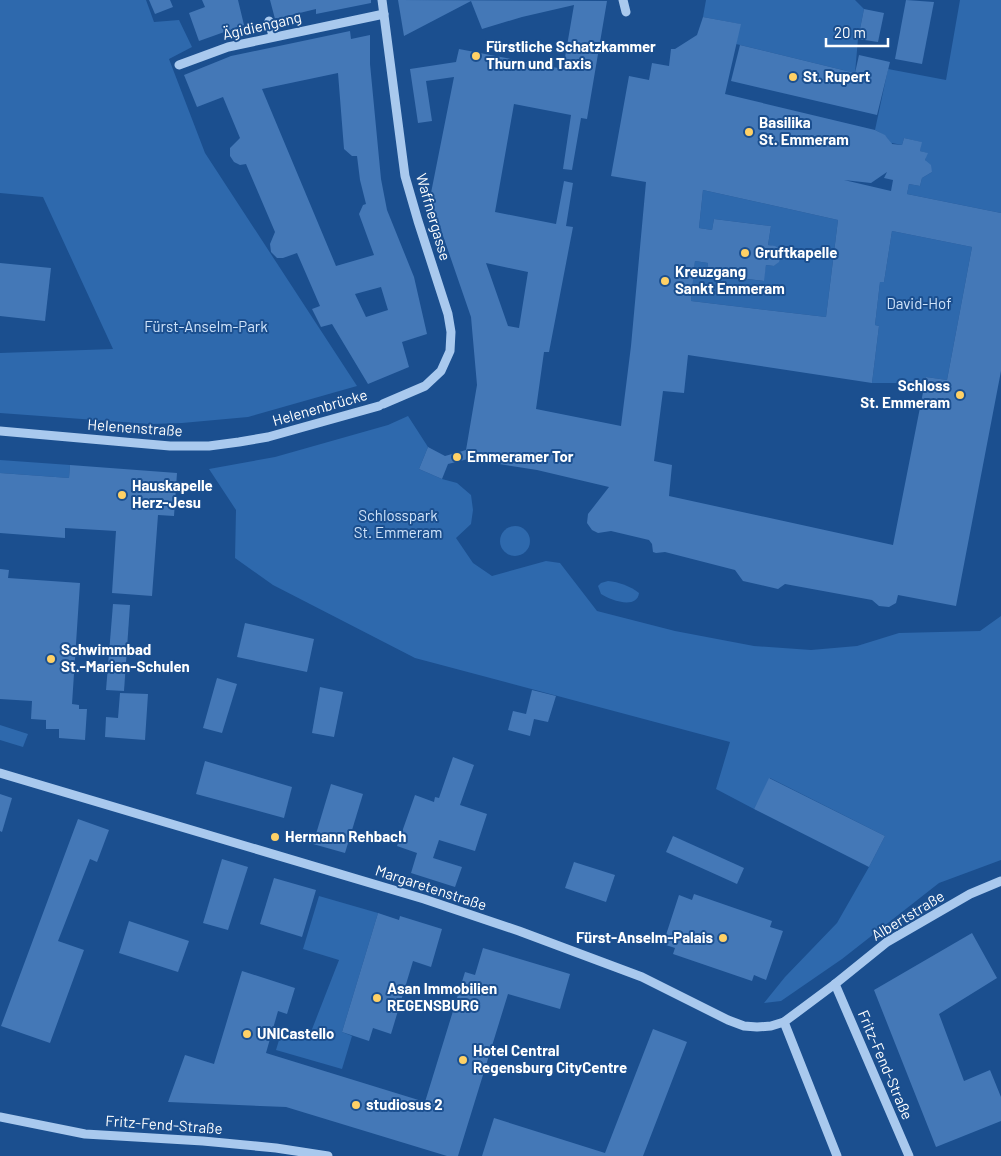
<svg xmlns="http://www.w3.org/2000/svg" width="1001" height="1156" viewBox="0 0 1001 1156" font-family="Barlow,sans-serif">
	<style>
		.green { fill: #2e69ad }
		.building { fill: #4478b7; fill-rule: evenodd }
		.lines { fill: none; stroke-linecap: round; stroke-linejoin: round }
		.minor { stroke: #a9c9ee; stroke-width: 9 }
		.poi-dot { fill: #ffd166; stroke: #1b4f8f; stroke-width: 2 }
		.labels { text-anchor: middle; stroke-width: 4; stroke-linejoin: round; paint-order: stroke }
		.street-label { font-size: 15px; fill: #fff; stroke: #1b4f8f }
		.poi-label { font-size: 15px; font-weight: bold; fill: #fff; stroke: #1b4f8f; text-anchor: start }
		.park-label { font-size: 15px; fill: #cfe3fa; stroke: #1b4f8f }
	</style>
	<rect width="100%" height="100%" fill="#1b4f8f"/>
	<g class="green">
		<path d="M0,0H146L154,22L179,20L192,47L169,59L205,153L357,386L248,417L182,423L150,424L0,413V353L113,349L43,197L0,193Z"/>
		<path d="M706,0H855L864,9L858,39L855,73L736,44L740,24L703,17Z"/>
		<path d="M960,0H1001V213L907,194L909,184L920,186L922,178L932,172L925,160L927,153L920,151L921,142L904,138L902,145L892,143V156C891,140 889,137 875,130L888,69L946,80Z"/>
		<path d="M703,190L838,220L826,317L691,301L695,261L708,263L707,274L763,281L766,265L774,266C785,258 782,247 768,245L771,226L714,219L712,230L699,228Z"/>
		<path d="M892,231L972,247L947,380L926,377L925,383H872L879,326L875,325L880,282H884Z"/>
		<path d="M408,416L428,447L419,469L442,479L457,483L471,495L473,510L471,524L456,538L473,563L492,576L546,561L560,563L597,611L675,631L754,646L811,650L857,646L899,633L980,631L1001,616V860L939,883L842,959L781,1001L764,1003L785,977L837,923L869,867L885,836L770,778L754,809L716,789L730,742L415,658L273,585L235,558L236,510L209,469L275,457L388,425Z"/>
		<path d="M0,460L70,465L69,478L0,473Z"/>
		<circle cx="515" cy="541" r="15"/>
		<path d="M608,581C619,582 630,586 639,593C637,610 610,600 601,594L598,586L601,583Z"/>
		<path d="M0,725L28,734L23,747L0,740Z"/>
		<path d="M319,896L378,913L342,1032L352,1036L342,1069L276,1050L282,1030L309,1037L339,960L303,949Z"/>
	</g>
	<g class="building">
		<path d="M149,0H170L173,7L155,14Z"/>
		<path d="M202,0H238L244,25L199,41L189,13L205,7Z"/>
		<path d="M270,0H371V3L316,14V9L275,19Z"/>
		<path d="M398,0L607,1L587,119L581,118L572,170L563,169L571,115L514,104L495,212L556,224L564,181L573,183L566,226L573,227L549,352H544L536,409L621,426L631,346L646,182L611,176L629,76L649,80L652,63L669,66L671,49H675L697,35L703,17L741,24L725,94L875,130L885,135L892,144L902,145L904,138L922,142L920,151L928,153L925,160L931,165L932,172L922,178L920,186L909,184L907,194L1001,213V371L956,606L898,595L896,603L889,607L879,606L872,600L785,584L778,589L743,581L735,570L665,552L656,553L653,552L652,544L649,540L611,531L598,533L592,530L587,523L588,514L609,487L537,470L468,459L448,464L442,479L419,469L428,447L445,456L466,450L477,385L471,317L430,198L454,77L426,81L432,121L418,123L410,69L456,62L459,49L563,69L574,5L522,17L482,29L471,1L404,36ZM887,172L884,178L893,180L891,191L844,180L871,183ZM703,190L838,220L826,317L691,301L695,261L708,263L707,274L764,281L766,265L774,266L779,262L781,256L780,249L775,246L768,245L771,226L714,219L712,230L699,228ZM892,231L972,247L947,380L926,377L893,545L669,496L672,465L654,461L663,391L684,393L688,355L872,383L879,326L875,325L880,282H884ZM486,263L528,272L519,328L508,326Z"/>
		<path d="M906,0L934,2L922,64L895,59Z"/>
		<path d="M864,9L884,13L878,42L858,39Z"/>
		<path d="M350,31L351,39L370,35V64L381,179L387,210L414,277L427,334L402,342L409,367L368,384L332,324L321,327L312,309L320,306L297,253L283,258H277L271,252L270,244L275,232L246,164L240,165L234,162L230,156V148L240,138L223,97L197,107L184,75L231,56ZM338,73L344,149L352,156H357L360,180L366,204L363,205L359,214L374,255L336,266L262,89ZM381,287L388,310L366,317L355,294Z"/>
		<path d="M740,45L855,73L859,55L890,62L877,115L731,81Z"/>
		<path d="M0,263L51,268L45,321L0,316Z"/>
		<path d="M70,465L177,473L174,516L158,515L152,596L112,593L116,531L65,528V538L0,533V473L69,478Z"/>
		<path d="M0,569L9,570L8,578L80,583L72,704L79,705V709H87L85,740L59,738V729H46V720L31,719L32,701L0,699Z"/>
		<path d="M113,604L130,605L124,691L106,690Z"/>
		<path d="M245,623L314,639L307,672L237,657Z"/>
		<path d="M217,678L237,684L222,733L203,728Z"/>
		<path d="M320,687L343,692L334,737L312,733Z"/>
		<path d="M532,690L556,696L548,722L534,719L530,736L508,730L513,711L526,714Z"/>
		<path d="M120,693L148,694L145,740L105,737L106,717L118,718Z"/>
		<path d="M453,757L474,765L460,805L487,814L475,851L439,840L433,858L462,867L455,887L411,873L417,853L397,846L415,795L434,802L435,797L439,798Z"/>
		<path d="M205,761L292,787L284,818L196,794Z"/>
		<path d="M769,778L885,836L869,867L754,809Z"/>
		<path d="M331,784L363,794L345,853L313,844Z"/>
		<path d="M0,794L12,798L2,832L0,831Z"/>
		<path d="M78,819L109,830L97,862L90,859L58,941L84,950L50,1043L1,1026Z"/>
		<path d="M673,836L744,868L737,884L666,852Z"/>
		<path d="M222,859L248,867L228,930L203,923Z"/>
		<path d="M574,862L615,875L606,902L565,888Z"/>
		<path d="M274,878L316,890L302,937L260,924Z"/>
		<path d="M694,894L772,921L770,927L783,931L766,980L754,975L752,981L673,954L675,948L663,944L679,895L692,900Z"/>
		<path d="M378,913L399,920L400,916L442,929L431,967L413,961L391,1034L373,1028L369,1041L342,1032Z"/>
		<path d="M129,921L189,941L178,972L119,953Z"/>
		<path d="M972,933L997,978L939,1014L964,1081L990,1070L1001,1097V1121L936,1147L874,990Z"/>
		<path d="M483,948L570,974L560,1009L508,994L458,1156H447L286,1107L168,1102L185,1055L214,1064L242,971L295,988L287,1014L278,1011L266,1053L425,1102L465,972L475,975Z"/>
		<path d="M653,1029L687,1042L643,1156H482L494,1118L605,1153Z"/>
	</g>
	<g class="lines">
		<g class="minor">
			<path d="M382,0L405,176L418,221L448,314L451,332L450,351L441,371L425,386L383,404"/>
			<path d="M623,0L626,12"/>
			<path d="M269,21L273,36"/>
			<path d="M179,65L228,47L384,14"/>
			<path d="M0,431L170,446H209L239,442L268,437L379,406"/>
			<path d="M0,773L424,899L519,931L642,977L728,1020L744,1026L757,1027L771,1026L784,1022L835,984L887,942L970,894L1001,881"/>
			<path d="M835,984L909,1156"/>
			<path d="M784,1022L837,1156"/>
			<path d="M0,1117L85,1134L203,1141L276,1148L328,1156"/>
		</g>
	</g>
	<g class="poi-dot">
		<circle cx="476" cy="56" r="5"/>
		<circle cx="793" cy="77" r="5"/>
		<circle cx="749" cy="132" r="5"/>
		<circle cx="745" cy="253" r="5"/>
		<circle cx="665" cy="281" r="5"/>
		<circle cx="960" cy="395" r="5"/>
		<circle cx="457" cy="457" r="5"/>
		<circle cx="122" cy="495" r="5"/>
		<circle cx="51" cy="659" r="5"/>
		<circle cx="275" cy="837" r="5"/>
		<circle cx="723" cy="938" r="5"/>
		<circle cx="377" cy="998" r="5"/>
		<circle cx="247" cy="1034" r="5"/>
		<circle cx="463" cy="1060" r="5"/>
		<circle cx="356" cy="1105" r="5"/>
	</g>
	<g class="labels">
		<g class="street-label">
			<text transform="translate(262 26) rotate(-13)" y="5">Ägidiengang</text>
			<text transform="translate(433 217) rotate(74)" y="5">Waffnergasse</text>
			<text transform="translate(320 408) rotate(-16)" y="5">Helenenbrücke</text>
			<text transform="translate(135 428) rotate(4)" y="5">Helenenstraße</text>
			<text transform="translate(431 888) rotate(18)" y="5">Margaretenstraße</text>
			<text transform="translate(908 916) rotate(-31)" y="5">Albertstraße</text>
			<text transform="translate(885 1065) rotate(67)" y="5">Fritz-Fend-Straße</text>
			<text transform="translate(164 1125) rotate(4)" y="5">Fritz-Fend-Straße</text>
		</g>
		<g class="poi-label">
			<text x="486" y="52">Fürstliche Schatzkammer<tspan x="486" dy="17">Thurn und Taxis</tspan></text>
			<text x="803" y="82">St. Rupert</text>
			<text x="759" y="128">Basilika<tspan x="759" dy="17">St. Emmeram</tspan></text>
			<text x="755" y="258">Gruftkapelle</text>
			<text x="675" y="277">Kreuzgang<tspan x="675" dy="17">Sankt Emmeram</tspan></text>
			<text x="950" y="391" text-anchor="end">Schloss<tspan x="950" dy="17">St. Emmeram</tspan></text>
			<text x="467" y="462">Emmeramer Tor</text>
			<text x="132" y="491">Hauskapelle<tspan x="132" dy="17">Herz-Jesu</tspan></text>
			<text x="61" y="655">Schwimmbad<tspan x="61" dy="17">St.-Marien-Schulen</tspan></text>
			<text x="285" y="842">Hermann Rehbach</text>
			<text x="713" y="943" text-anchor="end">Fürst-Anselm-Palais</text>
			<text x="387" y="994">Asan Immobilien<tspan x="387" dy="17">REGENSBURG</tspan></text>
			<text x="257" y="1039">UNICastello</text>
			<text x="473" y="1056">Hotel Central<tspan x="473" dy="17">Regensburg CityCentre</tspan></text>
			<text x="366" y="1110">studiosus 2</text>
		</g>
		<g class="park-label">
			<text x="919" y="309">David-Hof</text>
			<text x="206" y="332">Fürst-Anselm-Park</text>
			<text x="398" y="521">Schlosspark<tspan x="398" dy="17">St. Emmeram</tspan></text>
		</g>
	</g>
	<path d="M826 38v8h62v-8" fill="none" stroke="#ffffff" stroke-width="2.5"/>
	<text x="834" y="38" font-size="15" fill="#ffffff" stroke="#1b4f8f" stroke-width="4" paint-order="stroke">20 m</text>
</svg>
